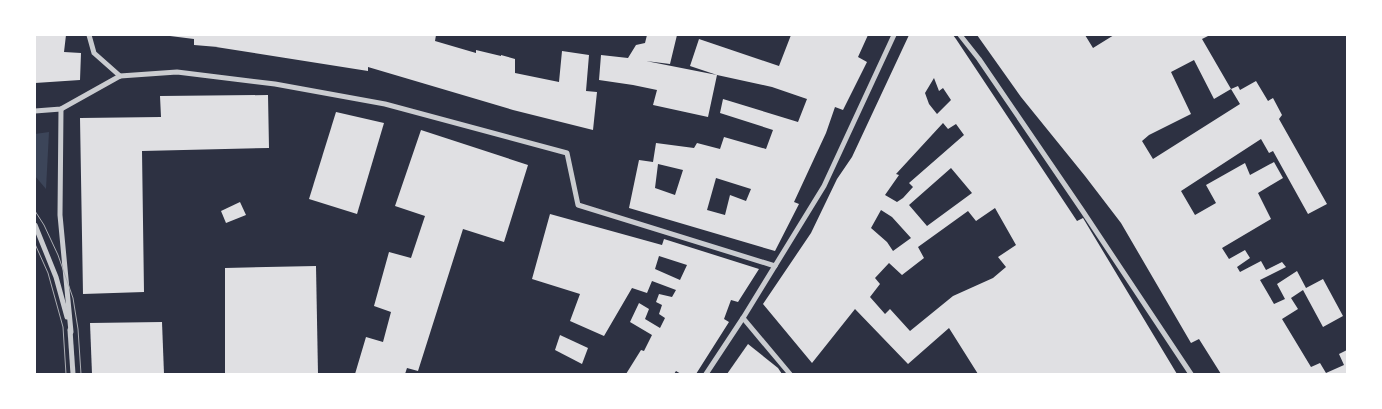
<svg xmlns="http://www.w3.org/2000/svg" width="1382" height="409" viewBox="0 0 1382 409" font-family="'Asap Condensed',sans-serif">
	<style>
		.green { fill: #3c4559 }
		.building { fill: #e0e0e3; fill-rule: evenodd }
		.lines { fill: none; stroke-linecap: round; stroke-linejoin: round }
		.minor { stroke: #caccd0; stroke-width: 5 }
		.tram { stroke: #abadb3; stroke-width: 1 }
	</style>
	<rect width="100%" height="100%" fill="#2d3142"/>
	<path class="green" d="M49,132L46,189L35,176V134Z"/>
	<g class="building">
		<path d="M35,35H66L64,52L81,53L80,80L35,83Z"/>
		<path d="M170,35H436L435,41L476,53V50L501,56V55L515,59V73L559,82L562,51L589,55L586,91L597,92L593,130L513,110L368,67V71L216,47H218L194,45V39L170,36Z"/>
		<path d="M647,35H677L670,64L646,61L717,75L690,66L699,39L779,66L791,35H868L858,57L867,62L843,110L835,107L826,133L794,202L799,204L775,251L629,208L639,160L653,162L656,143L694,148L697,143L720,149L724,137L766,149L773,130L720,113L723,99L798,122L807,99L772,87L717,75L708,117L653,105L657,90L633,85L599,80L601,55L628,58L636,45L645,43ZM658,164L683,170L675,195L655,188ZM716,178L751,189L746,201L730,195L725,215L707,210Z"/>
		<path d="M909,35H953L956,39L1077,221L1083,218L1177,374H978L949,328L908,364L855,309L812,363L763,304L811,233L837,179L852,157ZM934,78L939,91L943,88L951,100L937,114L929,104L925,93ZM943,123L948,129L956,124L964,135L909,183L913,187L903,198L897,202L885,195L899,175L896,174ZM951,168L972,193L927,226L909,205ZM995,208L1016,245L998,257L1006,267L993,278L953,296L910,331L890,309L885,314L870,297L880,284L875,278L889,263L902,275L924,258L918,247L968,211L976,221ZM881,210L892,217L911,238L893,251L887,242L871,228Z"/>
		<path d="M977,35H1085L1093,48L1114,35H1210L1202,39L1231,89L1214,99L1194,60L1171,72L1191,114L1149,135L1142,141L1153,159L1240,104L1231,89L1238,86L1240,90L1256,81L1268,101L1273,98L1282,115L1279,119L1327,204L1308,214L1273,151L1269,153L1261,139L1181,191L1195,215L1216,203L1206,185L1245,163L1250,175L1274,162L1283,178L1258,193L1271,219L1222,248L1229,259L1245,250L1250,258L1237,267L1240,272L1261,261L1266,270L1282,262L1286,267L1260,280L1274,304L1285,299L1277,284L1297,271L1306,288L1323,279L1343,316L1323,327L1303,290L1291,298L1298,309L1282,319L1311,367L1320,363L1326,373L1344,365L1339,354L1347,350V374H1221L1199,339L1191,343L1121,223L1085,176L1021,97Z"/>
		<path d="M268,95L269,148L142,151L144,292L83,294L80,118L161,117L160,96Z"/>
		<path d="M336,112L384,123L357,214L309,199Z"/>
		<path d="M421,130L528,165L504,242L463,229L418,371L407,368L405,374H355L366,337L383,342L391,312L374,306L389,252L411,258L425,216L395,206Z"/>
		<path d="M240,202L246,215L226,223L221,211Z"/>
		<path d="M550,214L662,245L664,239L759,269L738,302L731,300L724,319L729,322L696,374H681L676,371L674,374H626L641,350L644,351L652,335L630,322L639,303L649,309L645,319L660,328L665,318L659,314L662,305L656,302L659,294L672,297L676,290L652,281L647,293L632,288L604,336L570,321L580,294L532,279ZM659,256L687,265L680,280L655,269Z"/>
		<path d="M316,266L318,374H225V268Z"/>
		<path d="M162,322L164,374H92L90,323Z"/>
		<path d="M560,335L588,348L582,364L555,350Z"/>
		<path d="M748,344L778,368L782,374H727Z"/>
	</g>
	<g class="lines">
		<g class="minor">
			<path d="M89,35L94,53L120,76"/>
			<path d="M960,35L979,59L1082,210L1191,374"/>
			<path d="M61,109L60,215L71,332"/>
			<path d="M35,111L61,109L120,76L177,72L275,84L385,104L567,153L578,205L775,266"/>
			<path d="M35,225L56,277L67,317"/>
			<path d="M743,318L790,374"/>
			<path d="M70,330L73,374"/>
			<path d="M706,374L743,318L824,186L894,35"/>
		</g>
		<g class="tram">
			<path d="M35,211L44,225L58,255L73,298L78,329L81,374"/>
			<path d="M35,244L48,273L63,327L66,374"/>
		</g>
	</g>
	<rect width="1382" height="409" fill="none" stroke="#ffffff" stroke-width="72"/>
</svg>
